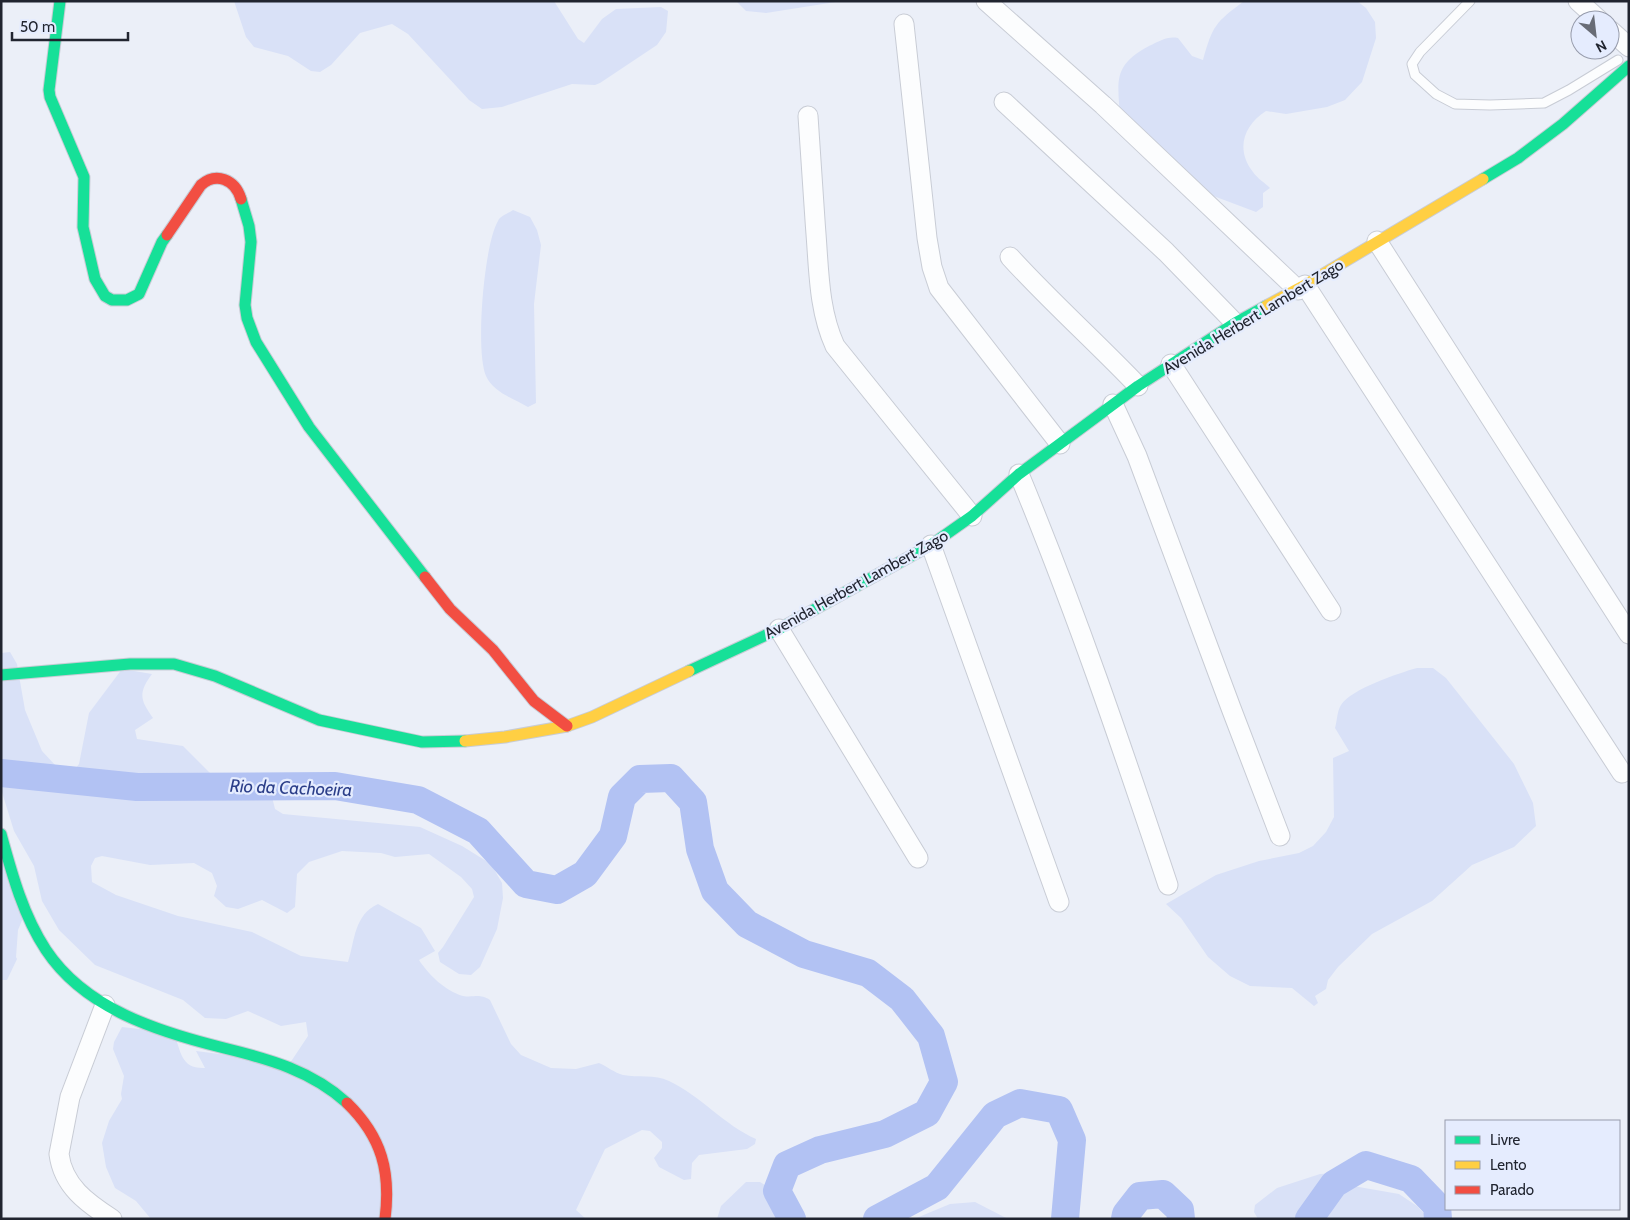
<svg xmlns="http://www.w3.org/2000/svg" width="1630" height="1220" viewBox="0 0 1630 1220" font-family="Cabin,sans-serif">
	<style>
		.green { fill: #d9e1f7 }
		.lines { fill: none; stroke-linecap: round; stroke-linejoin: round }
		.river { stroke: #b2c2f3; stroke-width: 28 }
		.lane-casing { stroke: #c8ccd5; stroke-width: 11 }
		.street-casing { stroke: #c8ccd5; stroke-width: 21 }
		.fast-casing { stroke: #c8ccd5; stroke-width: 13 }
		.slow-casing { stroke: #c8ccd5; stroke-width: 13 }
		.jam-casing { stroke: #c8ccd5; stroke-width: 13 }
		.lane { stroke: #fcfdfe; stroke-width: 9 }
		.street { stroke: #fcfdfe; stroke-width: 19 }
		.fast { stroke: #16e098; stroke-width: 11 }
		.slow { stroke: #ffcf43; stroke-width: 11 }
		.jam { stroke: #f24e42; stroke-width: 11 }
		.labels { text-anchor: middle; stroke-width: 4.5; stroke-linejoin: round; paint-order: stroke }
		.street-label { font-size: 16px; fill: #212530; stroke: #e5ecfe }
		.water-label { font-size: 18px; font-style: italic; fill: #2b3e89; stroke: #e5ecfe }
	</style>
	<rect width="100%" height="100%" fill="#ebeff8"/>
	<g class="green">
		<path d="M234,1H554L578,39L584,43L602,19L616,9L661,7L668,11L666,32L657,45L600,83L595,85L572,84L502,107L482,109L469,100L408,34L392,24L360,33L331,65L320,72L311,71L288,56L254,47L246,37Z"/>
		<path d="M736,1H842L766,13L746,11Z"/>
		<path d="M1244,1H1357L1366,8L1375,22L1376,38L1362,82L1345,100L1327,107L1286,114L1266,111C1244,125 1235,149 1253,172C1257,178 1265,183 1270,188L1263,193V207L1256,212L1195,189L1120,118C1118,81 1112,66 1149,46C1160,41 1167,36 1178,38L1192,56L1203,60C1213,25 1215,23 1244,1Z"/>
		<path d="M513,210L530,217L537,230L541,245L534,304L536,403L528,407C514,399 493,392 486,376C475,351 484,244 498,221C500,216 509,213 513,210Z"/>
		<path d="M10,652L17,664L25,710L42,751L56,766L72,773L79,764L89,713L122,669L152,674C138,693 140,700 153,718L135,730L137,739L183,746L211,774L272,797L275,809L283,814L420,827L462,846L491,864L502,883L503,898L497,929L480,967L471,975L459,974L440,962L438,953L443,947L474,897L472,889L461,877L429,854L395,857L381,853L342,851L309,862L297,874L295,907L287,913L262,900L238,909L226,907L214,896L217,886L212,873L194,863L150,865L102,856L95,858L91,866L92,882L116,895L178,916L252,932L301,956L348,962C355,940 354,915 378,904L421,928L435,951L419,960C428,974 445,991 463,996C474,998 479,993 490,1000L511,1044L521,1055L551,1068L576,1069L599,1063C606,1066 615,1073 623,1075C639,1078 654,1074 669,1081C701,1096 724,1125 756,1139L755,1144L747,1149L699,1155L692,1163L691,1179L684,1180L659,1167L654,1158L662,1148V1142L650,1131L642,1130L605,1149L576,1210L586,1219H151L136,1201L115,1188L106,1167L102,1143L109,1121L122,1099L121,1094L124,1076L113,1049L114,1042L122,1027L174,1033C181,1052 181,1069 205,1068L196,1051L290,1063L308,1036L306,1022L281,1026L248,1011L226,1019L205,1018L183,1000L95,965L59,930L42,901L34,866L14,831L1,789V653Z"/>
		<path d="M1417,668H1433L1446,678L1514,764L1533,803L1536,826L1514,847L1472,865L1432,901L1372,934L1338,967L1328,980L1326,989L1315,996L1318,1003L1314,1006L1292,988L1250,986L1230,976L1208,957L1181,918L1166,904L1216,875L1259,861L1299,853L1313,846L1326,832L1334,817L1333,758L1349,751L1335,728C1337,722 1337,711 1341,705C1351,689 1399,673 1417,668Z"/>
		<path d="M1,841L23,918L18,930L16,957L17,959L7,980H1Z"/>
		<path d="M1339,1173L1353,1186L1399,1194L1417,1206L1429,1219H1258L1254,1212L1255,1205L1277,1188L1320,1174Z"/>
		<path d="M746,1182H760L771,1189L802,1219H717L721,1206Z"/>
		<path d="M975,1202L1008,1219H914L950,1204Z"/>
	</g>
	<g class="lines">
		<g class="river">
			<path d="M1,773L137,787L335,786L418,800L478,831L526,884L557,890L585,874L613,836L622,797L640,779L671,778L693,802L700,849L715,891L747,924L804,954L868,973L902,999L931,1036L944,1082L927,1113L885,1134L820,1150L787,1165L777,1191L792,1219"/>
			<path d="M877,1219L937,1187L995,1115L1020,1103L1059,1110L1072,1140L1065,1219"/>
			<path d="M1125,1219L1126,1214L1140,1196L1163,1194L1180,1210L1181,1219"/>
			<path d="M1309,1219L1334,1184L1366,1165L1411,1179L1437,1206L1438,1219"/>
		</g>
		<defs>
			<path id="lane" d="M1470,1L1420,52L1412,64L1415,75L1436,94L1455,104L1490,105L1544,103L1569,90L1618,60"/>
			<g id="street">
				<path d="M986,1L1103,105L1298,290"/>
				<path d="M1578,1L1599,20"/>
				<path d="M904,24L927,238L932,267L939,288L1060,444"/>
				<path d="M1610,30L1629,47"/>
				<path d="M1004,102L1166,252L1235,323"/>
				<path d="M808,116C811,156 813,195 816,234C819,273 819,311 835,346L972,516"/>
				<path d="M1377,241L1629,634"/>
				<path d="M1010,257C1051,302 1096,342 1138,386"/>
				<path d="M1305,285L1622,773"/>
				<path d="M1171,364L1331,611"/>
				<path d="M1113,404L1137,456L1231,708L1280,836"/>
				<path d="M1019,474C1075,609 1122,747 1168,885"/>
				<path d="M931,545L1059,902"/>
				<path d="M779,629L918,858"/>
				<path d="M105,1005L70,1097L59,1154C63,1186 87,1203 112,1219"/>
			</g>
			<g id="fast">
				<path d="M60,1L49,90L50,97L84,177L83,227L95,279L105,296L112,300H127L139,294L162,242L167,235"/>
				<path d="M1483,179L1518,158L1563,124L1629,66"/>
				<path d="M241,199L249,226L251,242L245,305L247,318L256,342L309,427L425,577"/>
				<path d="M689,671L779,629L931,545L972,516L1019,474L1138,386L1235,323L1266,306"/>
				<path d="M1,675L130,664H174L215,676L319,720L422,742L465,741"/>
				<path d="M1,834C12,874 23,915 46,950C85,1009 159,1032 224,1048C269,1059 312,1071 347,1103"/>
			</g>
			<g id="slow">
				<path d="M1266,306L1305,285L1483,179"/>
				<path d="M465,741L505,737L567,726L592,717L689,671"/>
			</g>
			<g id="jam">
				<path d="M167,235L201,185C216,172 235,179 241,199"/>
				<path d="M425,577L450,609L493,650L534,701L567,726"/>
				<path d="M347,1103C382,1137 391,1172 385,1219"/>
			</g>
		</defs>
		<use href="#lane" class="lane-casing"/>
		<use href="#street" class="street-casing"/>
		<use href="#fast" class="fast-casing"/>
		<use href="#slow" class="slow-casing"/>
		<use href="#jam" class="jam-casing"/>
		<use href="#lane" class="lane"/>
		<use href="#street" class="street"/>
		<use href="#fast" class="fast"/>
		<use href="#slow" class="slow"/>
		<use href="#jam" class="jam"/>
	</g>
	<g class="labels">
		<g class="street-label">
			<text transform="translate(1253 316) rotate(-31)" y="6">Avenida Herbert Lambert Zago</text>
			<text transform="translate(856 584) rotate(-29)" y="6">Avenida Herbert Lambert Zago</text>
		</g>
		<g class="water-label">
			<text transform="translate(291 788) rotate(2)" y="6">Rio da Cachoeira</text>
		</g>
	</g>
	<rect width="1630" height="1220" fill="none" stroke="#212530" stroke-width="5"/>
	<rect x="1445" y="1120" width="175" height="90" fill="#e5ecfe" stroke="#979cac"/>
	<rect x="1455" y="1136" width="25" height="8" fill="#16e098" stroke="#979cac"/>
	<text x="1490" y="1145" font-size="15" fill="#212530">Livre</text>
	<rect x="1455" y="1161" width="25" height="8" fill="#ffcf43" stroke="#979cac"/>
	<text x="1490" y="1170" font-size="15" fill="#212530">Lento</text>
	<rect x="1455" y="1186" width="25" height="8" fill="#f24e42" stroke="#979cac"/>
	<text x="1490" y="1195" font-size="15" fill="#212530">Parado</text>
	<g transform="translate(1595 35) rotate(152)"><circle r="24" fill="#e5ecfe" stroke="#979cac"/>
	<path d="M0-4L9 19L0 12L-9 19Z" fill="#686c76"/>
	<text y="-8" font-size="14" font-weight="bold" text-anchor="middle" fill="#212530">N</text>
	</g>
	<path d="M12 32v8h116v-8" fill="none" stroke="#212530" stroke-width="2.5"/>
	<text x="20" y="32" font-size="15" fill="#212530" stroke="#e5ecfe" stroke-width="4" paint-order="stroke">50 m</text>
</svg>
